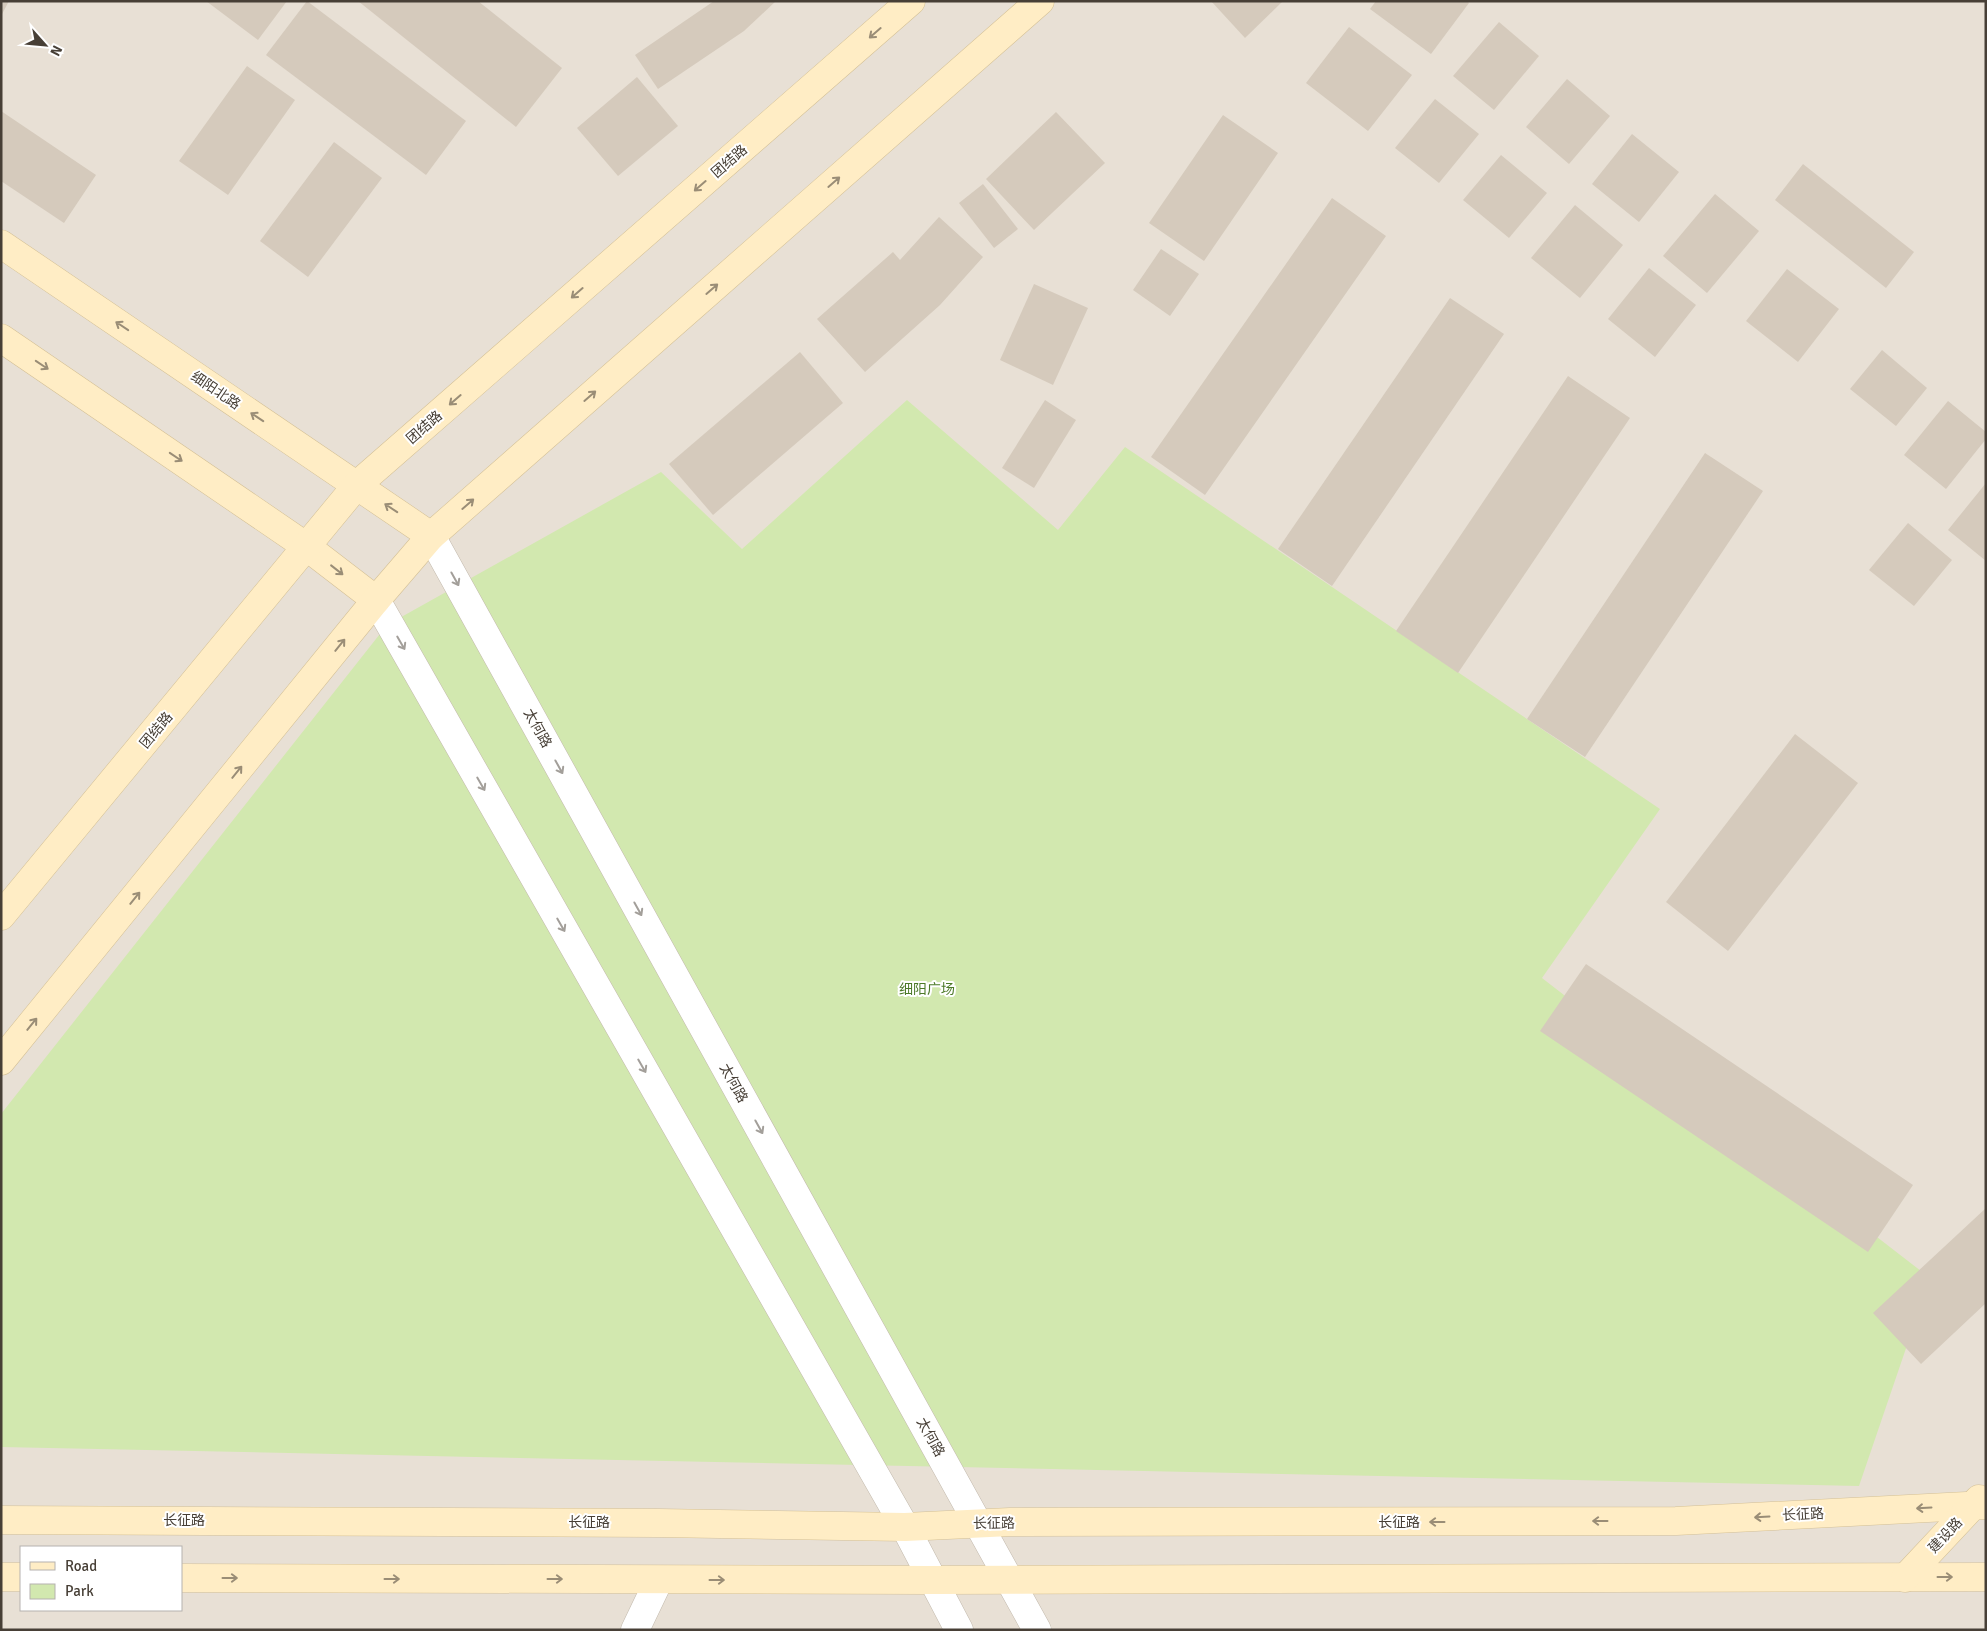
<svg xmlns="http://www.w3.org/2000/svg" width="1987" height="1631" viewBox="0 0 1987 1631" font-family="Signika,'Noto Sans SC',sans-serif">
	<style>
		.residential { fill: #e8e0d5; fill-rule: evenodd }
		.green { fill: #d2e8af }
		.building { fill: #d5cabc }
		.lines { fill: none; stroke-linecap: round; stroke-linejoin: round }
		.tertiary-casing { stroke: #c2b9ac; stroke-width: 29 }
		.secondary-casing { stroke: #d4c096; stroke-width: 29 }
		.tertiary { stroke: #fff; stroke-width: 28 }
		.secondary { stroke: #ffedc5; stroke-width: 28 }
		.oneway { stroke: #9a8d76 }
		.oneway2 { stroke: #a39f9a }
		.labels { text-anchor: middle; stroke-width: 4; stroke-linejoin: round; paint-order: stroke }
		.street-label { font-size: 14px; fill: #473f36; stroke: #fff }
		.park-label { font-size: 14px; fill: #4c7928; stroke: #fff }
	</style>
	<rect width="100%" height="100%" fill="#f3efe7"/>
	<path class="residential" d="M1,1H1986V1630H1ZM21,1547H181V1610H21Z"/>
	<path class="green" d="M907,400L1058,530L1125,447L1660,809L1542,978L1930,1278L1859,1486L1,1447V1114L387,625L661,472L742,549Z"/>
	<g class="building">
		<path d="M1,1H9L1,16Z"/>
		<path d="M206,1H287L258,40Z"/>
		<path d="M307,1L466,121L426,175L266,55Z"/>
		<path d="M358,1H478L562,68L516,127Z"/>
		<path d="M714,1H776L744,31L658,89L635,55Z"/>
		<path d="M1211,1H1283L1245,38Z"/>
		<path d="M1376,1H1467L1469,3L1431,54L1370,9Z"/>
		<path d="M1499,22L1539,56L1494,110L1453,76Z"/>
		<path d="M1349,27L1412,75L1368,131L1306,83Z"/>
		<path d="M247,66L295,100L228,195L179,161Z"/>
		<path d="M637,77L678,126L618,176L577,128Z"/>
		<path d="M1567,79L1610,116L1569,164L1526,127Z"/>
		<path d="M1435,99L1479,134L1439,183L1395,148Z"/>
		<path d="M1,111L96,175L64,223L1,181Z"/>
		<path d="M1056,112L1105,163L1034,230L986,179Z"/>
		<path d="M1223,115L1278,153L1204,261L1149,223Z"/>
		<path d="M1632,134L1679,172L1639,222L1592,184Z"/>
		<path d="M334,142L382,178L308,277L260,241Z"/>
		<path d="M1501,155L1547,193L1509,238L1463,200Z"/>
		<path d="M1803,164L1914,252L1886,288L1775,200Z"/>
		<path d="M983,184L1018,229L994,248L959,203Z"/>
		<path d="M1715,194L1759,231L1707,293L1663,256Z"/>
		<path d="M1332,198L1386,236L1205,495L1151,457Z"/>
		<path d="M1575,205L1623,245L1580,298L1531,258Z"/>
		<path d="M939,217L983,257L940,305L865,372L817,319L893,252L900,260Z"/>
		<path d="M1161,249L1199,274L1170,316L1133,290Z"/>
		<path d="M1649,268L1696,305L1655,357L1608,319Z"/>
		<path d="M1787,269L1839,309L1798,362L1746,321Z"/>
		<path d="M1034,284L1088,308L1053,385L1000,360Z"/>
		<path d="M1450,298L1504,334L1332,586L1278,549Z"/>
		<path d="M1882,350L1927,388L1896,426L1850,389Z"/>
		<path d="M800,352L843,403L713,515L669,464Z"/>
		<path d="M1568,376L1630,418L1458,673L1396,631Z"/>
		<path d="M1045,400L1076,420L1034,488L1002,468Z"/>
		<path d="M1948,401L1986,432V439L1946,489L1904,455Z"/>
		<path d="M1705,453L1763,491L1585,757L1527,719Z"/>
		<path d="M1986,483V561L1948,530Z"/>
		<path d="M1908,523L1952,560L1914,606L1869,570Z"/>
		<path d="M1795,734L1858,783L1728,951L1666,902Z"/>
		<path d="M1586,964L1913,1185L1868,1252L1540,1031Z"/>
		<path d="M1986,1208V1303L1921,1364L1873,1313Z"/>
	</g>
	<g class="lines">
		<defs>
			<g id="tertiary">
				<path d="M431,536L1037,1630"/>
				<path d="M376,600L905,1527L959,1630"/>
				<path d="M635,1630L659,1580"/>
			</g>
			<g id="secondary">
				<path d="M1,244L431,536"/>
				<path d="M1,338L307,547L376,600"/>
				<path d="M1,916L357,485L911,1"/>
				<path d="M1,1061L376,600L431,536L1040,1"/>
				<path d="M1,1520L659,1523L905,1527L1010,1522L1676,1521L1986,1505"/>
				<path d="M1,1577H21"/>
				<path d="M181,1578L932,1580L1986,1577"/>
				<path d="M1905,1578L1979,1499"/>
			</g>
		</defs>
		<use href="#tertiary" class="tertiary-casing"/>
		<use href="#secondary" class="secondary-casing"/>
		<use href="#tertiary" class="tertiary"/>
		<use href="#secondary" class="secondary"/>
	</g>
	<defs><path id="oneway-shaft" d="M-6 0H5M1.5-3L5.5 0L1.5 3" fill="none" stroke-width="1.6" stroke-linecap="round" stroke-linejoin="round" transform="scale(1.25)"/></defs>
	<g class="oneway">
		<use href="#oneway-shaft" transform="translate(875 33) rotate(139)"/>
		<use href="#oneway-shaft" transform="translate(834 182) rotate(-41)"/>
		<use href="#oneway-shaft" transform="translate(700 186) rotate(139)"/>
		<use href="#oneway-shaft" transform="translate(712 289) rotate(-41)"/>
		<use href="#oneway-shaft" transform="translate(577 293) rotate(139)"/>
		<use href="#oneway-shaft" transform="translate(122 326) rotate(-146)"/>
		<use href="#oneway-shaft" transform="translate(42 365) rotate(34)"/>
		<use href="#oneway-shaft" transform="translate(590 396) rotate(-41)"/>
		<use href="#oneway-shaft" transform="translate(455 400) rotate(139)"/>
		<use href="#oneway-shaft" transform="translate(257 417) rotate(-146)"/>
		<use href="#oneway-shaft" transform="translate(176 457) rotate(34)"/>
		<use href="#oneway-shaft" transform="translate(468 504) rotate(-41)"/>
		<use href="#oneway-shaft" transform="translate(391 508) rotate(-146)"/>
		<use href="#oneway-shaft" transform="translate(337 570) rotate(38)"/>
		<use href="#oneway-shaft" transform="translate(340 645) rotate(-51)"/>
		<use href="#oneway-shaft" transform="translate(237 772) rotate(-51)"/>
		<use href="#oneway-shaft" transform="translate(135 898) rotate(-51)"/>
		<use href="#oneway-shaft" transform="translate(32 1024) rotate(-51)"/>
		<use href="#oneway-shaft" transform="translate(1924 1508) rotate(177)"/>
		<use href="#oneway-shaft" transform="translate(1762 1517) rotate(177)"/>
		<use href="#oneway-shaft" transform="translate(1600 1521) rotate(180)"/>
		<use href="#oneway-shaft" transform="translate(1437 1522) rotate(180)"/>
		<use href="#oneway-shaft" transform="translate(1945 1577)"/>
		<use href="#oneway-shaft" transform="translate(230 1578)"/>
		<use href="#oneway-shaft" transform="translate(392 1579)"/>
		<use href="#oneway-shaft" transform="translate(555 1579)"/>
		<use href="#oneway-shaft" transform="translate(717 1580)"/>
	</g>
	<g class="oneway2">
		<use href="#oneway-shaft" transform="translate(455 579) rotate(61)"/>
		<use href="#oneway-shaft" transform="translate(401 643) rotate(60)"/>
		<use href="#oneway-shaft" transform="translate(559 767) rotate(61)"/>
		<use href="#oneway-shaft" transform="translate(481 784) rotate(60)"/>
		<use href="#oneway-shaft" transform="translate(638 909) rotate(61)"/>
		<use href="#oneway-shaft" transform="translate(561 925) rotate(60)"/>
		<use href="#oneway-shaft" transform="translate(642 1066) rotate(60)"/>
		<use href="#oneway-shaft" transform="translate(759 1127) rotate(61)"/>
	</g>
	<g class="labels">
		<g class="street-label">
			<text transform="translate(729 161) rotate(-41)" y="5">团结路</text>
			<text transform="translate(216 390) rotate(34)" y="5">细阳北路</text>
			<text transform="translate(424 427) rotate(-41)" y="5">团结路</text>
			<text transform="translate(538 728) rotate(61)" y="5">太何路</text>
			<text transform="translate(156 730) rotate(-50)" y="5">团结路</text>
			<text transform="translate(734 1083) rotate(61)" y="5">太何路</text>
			<text transform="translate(931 1437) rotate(61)" y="5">太何路</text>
			<text transform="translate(1803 1514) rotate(-3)" y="5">长征路</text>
			<text x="184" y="1525">长征路</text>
			<text x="589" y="1527">长征路</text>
			<text x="1399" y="1527">长征路</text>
			<text transform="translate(994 1523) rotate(-1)" y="5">长征路</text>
			<text transform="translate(1945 1535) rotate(-47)" y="5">建设路</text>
		</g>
		<g class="park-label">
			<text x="927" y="994">细阳广场</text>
		</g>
	</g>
	<rect width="1987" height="1631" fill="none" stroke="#473f36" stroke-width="5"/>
	<rect x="20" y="1546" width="162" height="65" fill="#ffffff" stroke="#b5b2af"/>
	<rect x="30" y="1562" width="25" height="8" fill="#ffedc5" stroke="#b5b2af"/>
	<text x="65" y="1571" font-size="15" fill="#473f36">Road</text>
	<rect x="30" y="1584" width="25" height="15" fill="#d2e8af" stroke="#b5b2af"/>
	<text x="65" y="1596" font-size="15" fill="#473f36">Park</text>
	<g transform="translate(45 45) rotate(117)" stroke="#ffffff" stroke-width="4" paint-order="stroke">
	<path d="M0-4L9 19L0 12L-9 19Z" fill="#473f36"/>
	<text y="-8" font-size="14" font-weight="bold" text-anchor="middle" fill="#473f36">N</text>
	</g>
</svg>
